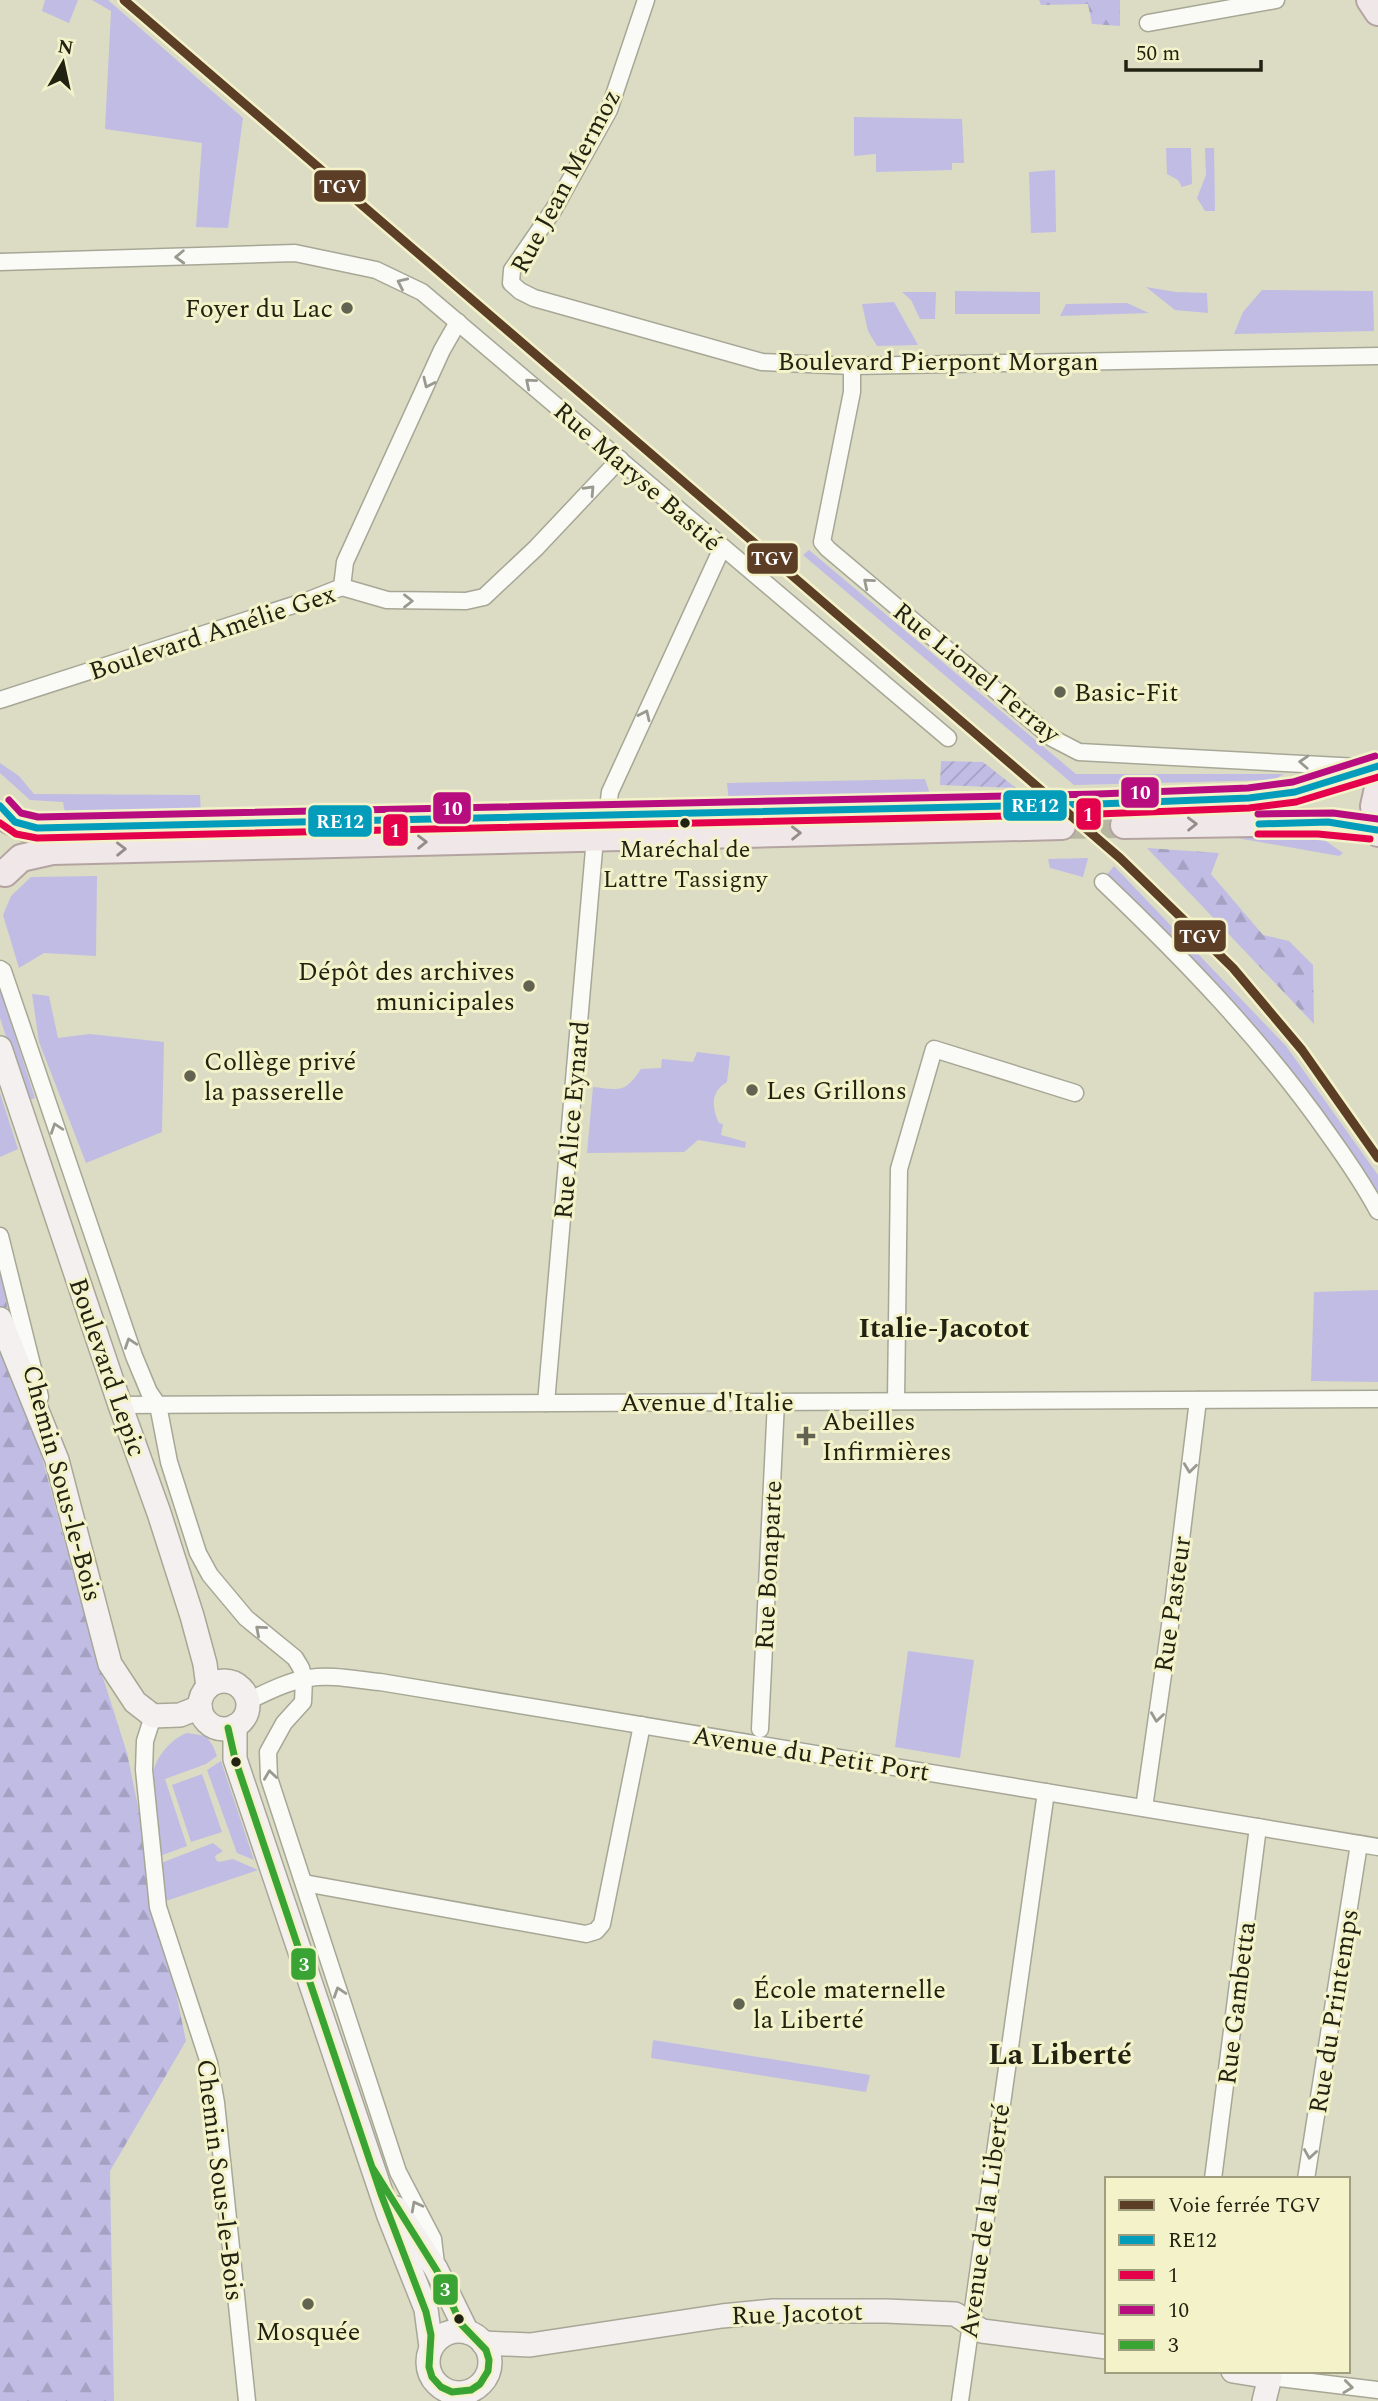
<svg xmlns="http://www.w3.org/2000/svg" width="1378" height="2401" viewBox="0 0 1378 2401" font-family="Spectral,serif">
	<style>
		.green { fill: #c0bce4 }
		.forest { fill: url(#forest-firs) }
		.garden { fill: url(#garden-furrows) }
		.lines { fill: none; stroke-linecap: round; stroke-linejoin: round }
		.primary-tunnel { stroke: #b7b7a1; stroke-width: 26; stroke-dasharray: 26 13; stroke-linecap: butt }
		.street-casing { stroke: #a7a796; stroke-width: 19 }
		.secondary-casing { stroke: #a7a796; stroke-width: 26 }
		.primary-casing { stroke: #b4a4a1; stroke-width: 30 }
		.street { stroke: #fafaf6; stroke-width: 16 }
		.secondary { stroke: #f5f0f0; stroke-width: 23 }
		.primary { stroke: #f0e7e9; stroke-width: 26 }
		.bus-1-casing { stroke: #f3f2c9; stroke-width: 12 }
		.bus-2-casing { stroke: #f3f2c9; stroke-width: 12 }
		.bus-3-casing { stroke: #f3f2c9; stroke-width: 12 }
		.bus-4-casing { stroke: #f3f2c9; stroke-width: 12 }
		.bus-1 { stroke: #039cbb; stroke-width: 7 }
		.bus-2 { stroke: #e5004c; stroke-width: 7 }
		.bus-3 { stroke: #b70d7f; stroke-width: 7 }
		.bus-4 { stroke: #39a333; stroke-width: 7 }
		.rail-1-casing { stroke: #f3f2c9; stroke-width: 14 }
		.rail-1 { stroke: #5c3e26; stroke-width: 9 }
		.oneway { stroke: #99998f }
		.oneway2 { stroke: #938e88 }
		.poi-dot { fill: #636351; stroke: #f3f2c9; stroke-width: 2.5 }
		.bus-dot { fill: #222212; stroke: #f3f2c9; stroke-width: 2.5 }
		.labels { text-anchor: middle; stroke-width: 6; stroke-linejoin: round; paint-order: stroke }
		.bus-label { font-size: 24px; fill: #222212; stroke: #f3f2c9 }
		.street-label { font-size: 26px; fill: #222212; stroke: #f3f2c9 }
		.poi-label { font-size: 26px; fill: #222212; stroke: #f3f2c9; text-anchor: start }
		.neighbourhood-label { font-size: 28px; font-weight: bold; fill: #222212; stroke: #f3f2c9 }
		.quarter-label { font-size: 30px; font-weight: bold; fill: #222212; stroke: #f3f2c9 }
		.line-badge { stroke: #f3f2c9; stroke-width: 2.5 }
		.badge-label { font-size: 19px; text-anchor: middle; font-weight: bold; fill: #fff }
	</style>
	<defs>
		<pattern id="forest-firs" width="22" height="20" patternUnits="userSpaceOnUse" patternTransform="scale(1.75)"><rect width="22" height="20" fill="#c0bce4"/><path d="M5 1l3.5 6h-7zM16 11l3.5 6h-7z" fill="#a5a1c3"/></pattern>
		<pattern id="garden-furrows" width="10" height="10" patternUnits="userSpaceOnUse" patternTransform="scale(1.75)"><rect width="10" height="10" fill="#c0bce4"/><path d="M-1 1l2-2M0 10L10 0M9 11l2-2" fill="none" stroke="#a5a1c3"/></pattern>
	</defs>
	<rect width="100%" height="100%" fill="#dcdcc5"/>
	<g class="green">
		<path d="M45,0H78L69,23L42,11Z"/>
		<path d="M92,0H108L243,118L228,228L196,227L202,143L105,129L111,11Z"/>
		<path d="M854,117L962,119L964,163H952V170L876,172V154L854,156Z"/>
		<path d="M1166,148H1191L1192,184L1182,187L1178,180L1167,174Z"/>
		<path d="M1205,148H1214L1215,211H1205L1197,198L1206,175Z"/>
		<path d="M1055,170L1056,232L1031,233L1029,172Z"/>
		<path d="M1146,287L1176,292L1207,293L1208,313L1175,310Z"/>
		<path d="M1262,290L1373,291L1374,331L1234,334L1243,312Z"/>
		<path d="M955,291L1040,292V314H955Z"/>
		<path d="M902,292H936L935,319H920L911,300Z"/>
		<path d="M894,302L918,345L877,346L868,331L862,304Z"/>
		<path d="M1127,303L1149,313L1060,316L1066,304Z"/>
		<path d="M809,550L1076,774H1284L1273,780L1074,785L803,555Z"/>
		<path d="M0,763L19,776L34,794L200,795L201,814L65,813L63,802L30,800L0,773Z"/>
		<path d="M925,779L931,797L729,802L727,783Z"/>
		<path d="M1221,831L1320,837L1343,853L1339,856L1220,835Z"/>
		<path d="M1088,858L1083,877L1050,868L1048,859Z"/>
		<path d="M1114,866L1286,1046L1378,1175V1199L1371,1186L1105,877Z"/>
		<path d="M97,876L96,956L44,953L19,968L3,915L11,896L31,877Z"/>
		<path d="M0,989L35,1098L27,1101L0,1018Z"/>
		<path d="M32,994L49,996L58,1038L90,1034L164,1042L162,1132L86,1163L39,1042Z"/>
		<path d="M697,1052L730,1056L727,1082C710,1092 712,1107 719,1123L723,1124L721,1135L746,1142L745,1148L698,1140L684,1152L587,1153L593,1087C621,1090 625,1093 641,1069L661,1068L662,1059L693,1062Z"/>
		<path d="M0,1093L18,1149L0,1157Z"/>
		<path d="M1378,1290V1382L1311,1381L1314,1292Z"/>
		<path d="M908,1651L974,1660L960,1758L895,1747Z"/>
		<path d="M187,1733L206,1736L213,1746L217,1756L206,1764L165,1779L187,1846L160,1856C157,1832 151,1802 152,1779C153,1760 170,1739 187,1733Z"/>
		<path d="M221,1761L254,1860L237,1853L207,1770Z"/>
		<path d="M202,1774L222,1832L191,1842L172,1785Z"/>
		<path d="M213,1843L223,1851L215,1856L216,1860L219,1862L233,1859L258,1870L163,1902L161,1863Z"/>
		<path d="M653,2040L870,2075L866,2092L651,2058Z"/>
	</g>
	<g class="forest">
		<path d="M1039,0H1120V26L1092,24L1088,4L1041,5Z"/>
		<path d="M1147,848L1219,853L1211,874L1263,935L1289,941L1313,965L1314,1024Z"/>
		<path d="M0,1257L9,1319L30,1413L92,1643L127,1753L186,2041L110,2171L114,2401H0Z"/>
	</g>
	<path class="garden" d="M941,761L983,762L1016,788L940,785Z"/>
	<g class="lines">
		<g class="primary-tunnel">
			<path d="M1044,805L1098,804"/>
			<path d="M1062,826L1124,825"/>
		</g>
		<defs>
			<g id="street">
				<path d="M646,0L609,110L554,209L512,270L511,283L520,291L534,298L762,362L852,366L1378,356"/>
				<path d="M1148,23L1276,0"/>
				<path d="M0,262L295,253L376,270L422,292L948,738"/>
				<path d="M852,366V392L822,542L828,549L1052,738L1079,752L1359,767"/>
				<path d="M342,587L345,562L442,350L458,322"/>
				<path d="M0,700L309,600L342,587L387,600L466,601L484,597L536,548L620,459"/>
				<path d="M607,815L610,792L722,548"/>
				<path d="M1103,882C1185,960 1264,1042 1329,1135C1347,1160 1364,1185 1378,1211"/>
				<path d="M0,969L3,971L134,1356L149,1392L158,1405L169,1462L198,1553L210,1575L246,1618L295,1658L301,1668L304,1679L303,1702L284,1723L268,1752L269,1778L398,2172L433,2239L436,2264"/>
				<path d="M0,1236L40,1397"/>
				<path d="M896,1401L899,1169L934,1049L1075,1093"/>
				<path d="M546,1403L595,838"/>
				<path d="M120,1405L1378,1399"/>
				<path d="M248,1701C267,1692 288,1681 309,1678C332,1674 357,1680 380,1682L1378,1847"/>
				<path d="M153,1716L145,1741L144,1770L158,1907L209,2063L216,2103L247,2401"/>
				<path d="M760,1729L776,1402"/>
				<path d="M1144,1808L1174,1597L1198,1400"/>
				<path d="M304,1883L586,1934L596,1931L602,1924L642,1725"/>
				<path d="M1213,2179L1258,1827"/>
				<path d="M1306,2179L1359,1844"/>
				<path d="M1272,2371L1270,2377L1378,2390"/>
				<path d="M960,2401L1046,1792"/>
			</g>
			<g id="secondary">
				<path d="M0,1048L120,1405L159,1513L192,1616L205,1664L208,1687"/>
				<path d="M0,1319L57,1460L110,1664L135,1702L153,1716L180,1715L200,1707"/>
				<circle cx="224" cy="1705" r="24"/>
				<path d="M235,1726V1759L389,2216L426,2309L431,2347"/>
				<path d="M396,2208L436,2269L467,2332"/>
				<circle cx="459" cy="2362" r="31"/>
				<path d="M483,2343L530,2345L722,2316L773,2311H886L955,2314L982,2331L1107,2347"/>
				<path d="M1233,2371L1270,2377L1264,2401"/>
			</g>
			<g id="primary">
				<path d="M1370,0L1378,12"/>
				<path d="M1378,788L1374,806L1378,833"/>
				<path d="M1098,804L1249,798L1295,792L1378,766"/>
				<path d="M9,820L24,827L37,828L1044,805"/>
				<path d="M1124,825L1328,822L1377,830"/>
				<path d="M5,873L21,858L52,851L1062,826"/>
			</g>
		</defs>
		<use href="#street" class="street-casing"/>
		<use href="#secondary" class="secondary-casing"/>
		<use href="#primary" class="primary-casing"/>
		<use href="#street" class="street"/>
		<use href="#secondary" class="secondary"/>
		<use href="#primary" class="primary"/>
		<defs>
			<g id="bus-1">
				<path d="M0,806L15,822L37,828L1098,804L1249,798L1295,792L1378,766"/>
				<path d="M1259,824L1328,822L1377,830"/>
			</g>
			<g id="bus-2">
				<path d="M0,823L16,834L37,838L1098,814L1249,808L1296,802L1378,777"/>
				<path d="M1258,834H1318L1370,839"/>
			</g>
			<g id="bus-3">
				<path d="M9,800L21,813L38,817L1098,794L1248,788L1293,782L1375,756"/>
				<path d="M1258,814L1333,813L1378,819"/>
			</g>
			<path id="bus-4" d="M228,1728L235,1759L381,2194L426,2312L431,2335L429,2367L432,2377L441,2387L452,2392L471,2390L480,2384L488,2371L489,2360L486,2350L461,2324L437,2271L372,2167"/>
		</defs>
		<use href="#bus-1" class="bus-1-casing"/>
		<use href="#bus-2" class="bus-2-casing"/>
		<use href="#bus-3" class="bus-3-casing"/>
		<use href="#bus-4" class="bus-4-casing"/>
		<use href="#bus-1" class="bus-1"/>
		<use href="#bus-2" class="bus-2"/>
		<use href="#bus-3" class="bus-3"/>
		<use href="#bus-4" class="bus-4"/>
		<defs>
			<path id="rail-1" d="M124,0L1120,858L1233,968L1302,1050L1378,1158"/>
		</defs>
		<use href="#rail-1" class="rail-1-casing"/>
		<use href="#rail-1" class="rail-1"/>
	</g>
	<defs><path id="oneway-chevron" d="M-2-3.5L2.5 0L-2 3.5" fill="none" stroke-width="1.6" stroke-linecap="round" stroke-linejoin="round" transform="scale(1.75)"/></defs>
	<g class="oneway">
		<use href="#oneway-chevron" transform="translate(180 257) rotate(178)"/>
		<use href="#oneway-chevron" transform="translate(402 283) rotate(-155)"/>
		<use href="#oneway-chevron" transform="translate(428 383) rotate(115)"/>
		<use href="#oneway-chevron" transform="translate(530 383) rotate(-140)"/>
		<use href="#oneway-chevron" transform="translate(590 490) rotate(-47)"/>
		<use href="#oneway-chevron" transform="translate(868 583) rotate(-140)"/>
		<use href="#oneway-chevron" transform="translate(408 601)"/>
		<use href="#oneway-chevron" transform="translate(645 715) rotate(-65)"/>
		<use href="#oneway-chevron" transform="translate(1304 762) rotate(-177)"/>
		<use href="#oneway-chevron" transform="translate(56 1128) rotate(-109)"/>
		<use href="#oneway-chevron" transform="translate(130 1343) rotate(-109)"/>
		<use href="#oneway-chevron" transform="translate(1190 1468) rotate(97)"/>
		<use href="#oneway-chevron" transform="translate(260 1630) rotate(-139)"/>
		<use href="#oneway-chevron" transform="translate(1157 1717) rotate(98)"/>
		<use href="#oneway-chevron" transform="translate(270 1775) rotate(-98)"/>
		<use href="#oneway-chevron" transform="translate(339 1992) rotate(-108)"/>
		<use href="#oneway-chevron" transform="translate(1310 2154) rotate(99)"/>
		<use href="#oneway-chevron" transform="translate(416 2206) rotate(-118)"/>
		<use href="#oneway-chevron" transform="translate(1348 2387) rotate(7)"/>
	</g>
	<g class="oneway2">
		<use href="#oneway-chevron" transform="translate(1192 824) rotate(-1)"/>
		<use href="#oneway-chevron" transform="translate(796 833) rotate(-1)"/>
		<use href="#oneway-chevron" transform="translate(422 842) rotate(-1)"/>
		<use href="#oneway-chevron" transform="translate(121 849) rotate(-1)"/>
	</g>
	<g class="poi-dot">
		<circle cx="347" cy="308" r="7"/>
		<circle cx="1060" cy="692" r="7"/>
		<circle cx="529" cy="986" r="7"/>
		<circle cx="190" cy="1076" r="7"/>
		<circle cx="752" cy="1090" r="7"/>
		<path d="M802.5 1425.5h7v7h7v7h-7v7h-7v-7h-7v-7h7z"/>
		<circle cx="739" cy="2004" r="7"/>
		<circle cx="308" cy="2304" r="7"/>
	</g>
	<g class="bus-dot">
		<circle cx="685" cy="823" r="6"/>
		<circle cx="236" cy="1762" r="6"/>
		<circle cx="459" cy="2319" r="6"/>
	</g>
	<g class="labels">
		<g class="bus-label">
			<text x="685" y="857">Maréchal de<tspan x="685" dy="30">Lattre Tassigny</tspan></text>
		</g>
		<g class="street-label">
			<text transform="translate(565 181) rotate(-62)" y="9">Rue Jean Mermoz</text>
			<text x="938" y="370">Boulevard Pierpont Morgan</text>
			<text transform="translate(638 476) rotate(41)" y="9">Rue Maryse Bastié</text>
			<text transform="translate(212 632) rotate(-18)" y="9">Boulevard Amélie Gex</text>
			<text transform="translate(977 672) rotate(39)" y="9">Rue Lionel Terray</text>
			<text transform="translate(571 1120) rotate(-85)" y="9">Rue Alice Eynard</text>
			<text transform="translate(108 1367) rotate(71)" y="9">Boulevard Lepic</text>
			<text x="707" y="1411">Avenue d'Italie</text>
			<text transform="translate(63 1483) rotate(75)" y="9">Chemin Sous-le-Bois</text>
			<text transform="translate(768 1565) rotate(-87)" y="9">Rue Bonaparte</text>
			<text transform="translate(1172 1604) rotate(-82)" y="9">Rue Pasteur</text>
			<text transform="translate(811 1753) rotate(9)" y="9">Avenue du Petit Port</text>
			<text transform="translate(1236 2003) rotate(-83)" y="9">Rue Gambetta</text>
			<text transform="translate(1333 2011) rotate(-81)" y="9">Rue du Printemps</text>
			<text transform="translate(221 2180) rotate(83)" y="9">Chemin Sous-le-Bois</text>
			<text transform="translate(984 2221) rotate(-82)" y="9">Avenue de la Liberté</text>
			<text transform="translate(797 2313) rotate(-2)" y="9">Rue Jacotot</text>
		</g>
		<g class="poi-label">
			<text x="333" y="317" text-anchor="end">Foyer du Lac</text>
			<text x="1074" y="701">Basic-Fit</text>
			<text x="515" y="980" text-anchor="end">Dépôt des archives<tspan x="515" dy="30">municipales</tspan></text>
			<text x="204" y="1070">Collège privé<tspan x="204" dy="30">la passerelle</tspan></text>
			<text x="766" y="1099">Les Grillons</text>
			<text x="822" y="1430">Abeilles<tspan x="822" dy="30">Infirmières</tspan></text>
			<text x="753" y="1998">École maternelle<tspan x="753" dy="30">la Liberté</tspan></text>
			<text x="308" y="2340" text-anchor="middle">Mosquée</text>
		</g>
		<g class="neighbourhood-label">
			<text x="944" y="1337">Italie-Jacotot</text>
		</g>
		<g class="quarter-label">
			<text x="1060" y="2064">La Liberté</text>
		</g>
	</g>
	<g class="line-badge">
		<rect x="313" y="169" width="54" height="34" rx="7" fill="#5c3e26"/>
		<rect x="746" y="542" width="53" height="33" rx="7" fill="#5c3e26"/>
		<rect x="1120" y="776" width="40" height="33" rx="7" fill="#b70d7f"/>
		<rect x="1002" y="789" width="66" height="33" rx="7" fill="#039cbb"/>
		<rect x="432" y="791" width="40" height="34" rx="7" fill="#b70d7f"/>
		<rect x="1075" y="797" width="27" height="34" rx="7" fill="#e5004c"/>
		<rect x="307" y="804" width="66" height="34" rx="7" fill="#039cbb"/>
		<rect x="382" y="813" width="27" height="34" rx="7" fill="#e5004c"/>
		<rect x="1173" y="919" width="54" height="34" rx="7" fill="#5c3e26"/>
		<rect x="290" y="1947" width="27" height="34" rx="7" fill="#39a333"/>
		<rect x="432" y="2273" width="27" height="33" rx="7" fill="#39a333"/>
	</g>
	<g class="badge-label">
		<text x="340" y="193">TGV</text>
		<text x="772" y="565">TGV</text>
		<text x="1140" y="799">10</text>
		<text x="1035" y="812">RE12</text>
		<text x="452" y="815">10</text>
		<text x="1088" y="821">1</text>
		<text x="340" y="828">RE12</text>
		<text x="395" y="837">1</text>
		<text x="1200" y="943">TGV</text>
		<text x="304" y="1971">3</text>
		<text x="445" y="2296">3</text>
	</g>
	<rect x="1105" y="2177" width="245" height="196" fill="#f3f2c9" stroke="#9f9f80" stroke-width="2"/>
	<rect x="1119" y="2200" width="35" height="10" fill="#5c3e26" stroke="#9f9f80" stroke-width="2"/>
	<text x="1168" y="2212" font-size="21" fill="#222212">Voie ferrée TGV</text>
	<rect x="1119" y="2235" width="35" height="10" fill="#039cbb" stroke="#9f9f80" stroke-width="2"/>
	<text x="1168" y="2247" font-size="21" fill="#222212">RE12</text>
	<rect x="1119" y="2270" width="35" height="10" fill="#e5004c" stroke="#9f9f80" stroke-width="2"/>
	<text x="1168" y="2282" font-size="21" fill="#222212">1</text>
	<rect x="1119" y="2305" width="35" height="10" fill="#b70d7f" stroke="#9f9f80" stroke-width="2"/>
	<text x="1168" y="2317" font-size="21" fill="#222212">10</text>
	<rect x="1119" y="2340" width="35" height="10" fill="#39a333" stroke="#9f9f80" stroke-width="2"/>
	<text x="1168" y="2352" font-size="21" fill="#222212">3</text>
	<g transform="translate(63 63) rotate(9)" stroke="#f3f2c9" stroke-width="5" paint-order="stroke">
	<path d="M0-5L12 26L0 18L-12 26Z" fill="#222212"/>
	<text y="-10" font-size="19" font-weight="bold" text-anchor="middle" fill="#222212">N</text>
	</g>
	<path d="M1126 60v10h135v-10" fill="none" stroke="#222212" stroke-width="3.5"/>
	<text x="1136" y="60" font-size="21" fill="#222212" stroke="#f3f2c9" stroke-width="5" paint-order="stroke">50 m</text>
</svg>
